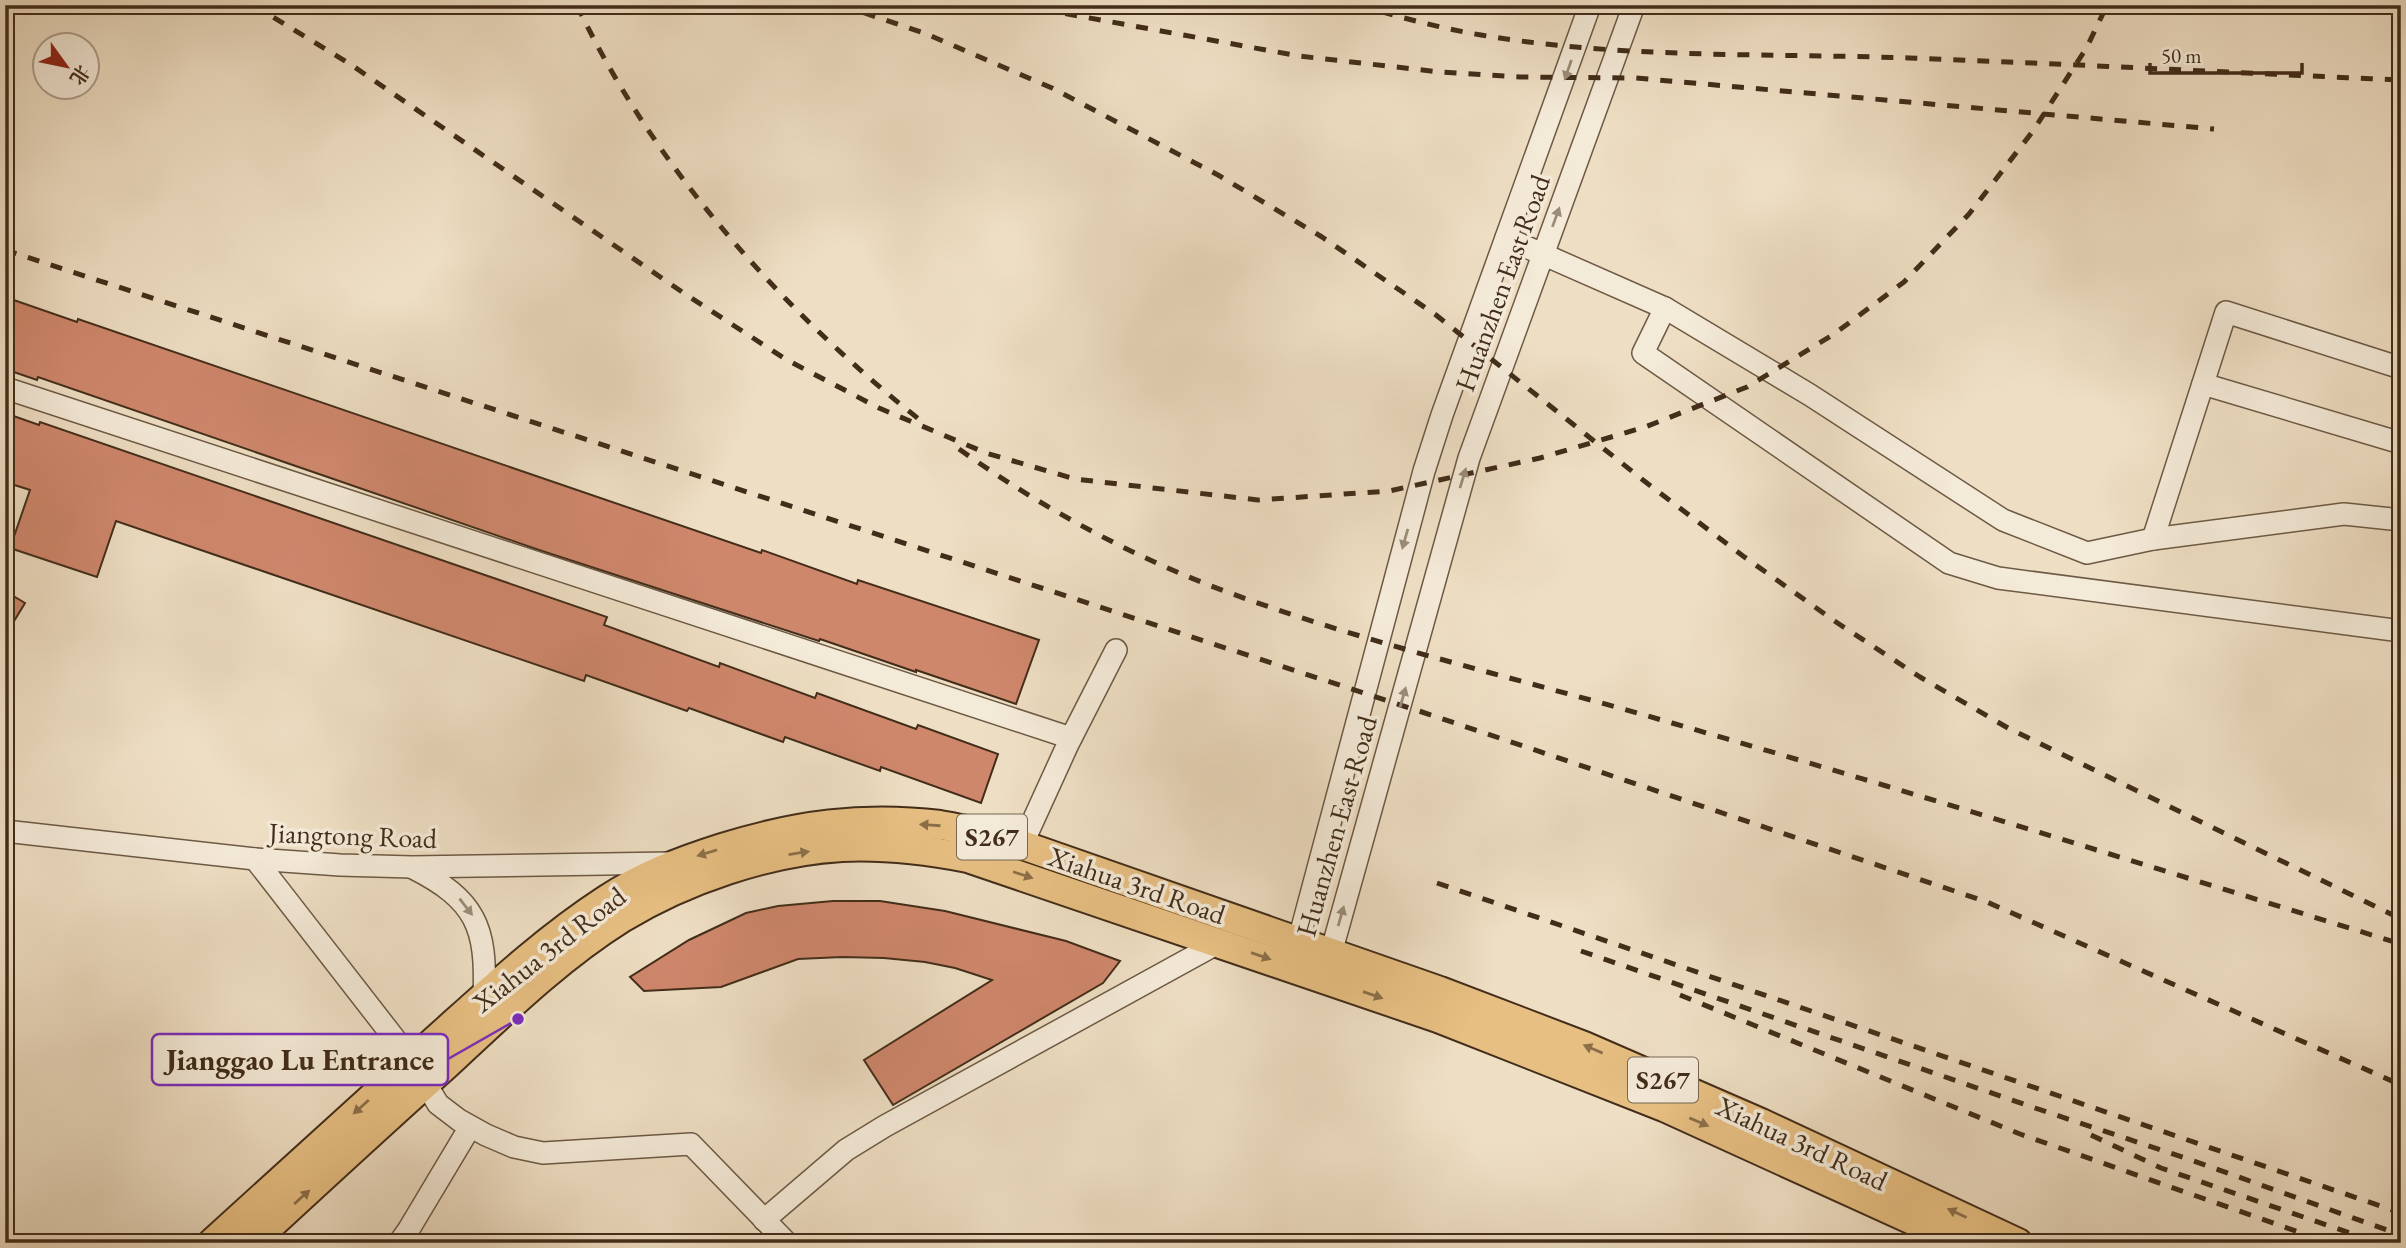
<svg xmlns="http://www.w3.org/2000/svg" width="2406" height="1248" viewBox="0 0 2406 1248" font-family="'EB Garamond','Noto Serif SC',serif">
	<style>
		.building { fill: #cf876c; stroke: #422d1a; stroke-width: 2 }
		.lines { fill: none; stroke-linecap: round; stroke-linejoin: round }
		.minor-casing { stroke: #6d5944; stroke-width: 24 }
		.major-casing { stroke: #422d1a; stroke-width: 32 }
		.minor { stroke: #f4ead8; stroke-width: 21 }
		.major { stroke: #e7bf82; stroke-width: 28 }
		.rail { stroke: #422d1a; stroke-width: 5; stroke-dasharray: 12 12; stroke-linecap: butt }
		.oneway { fill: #9b8c79 }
		.oneway2 { fill: #8c6f49 }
		.labels { text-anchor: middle; stroke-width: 7; stroke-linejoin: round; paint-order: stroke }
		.shield { fill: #f4ead8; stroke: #776653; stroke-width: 2 }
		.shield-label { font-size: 26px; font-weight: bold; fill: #422d1a }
		.street-label { font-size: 28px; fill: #422d1a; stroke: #f4ead8 }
		.leader { fill: none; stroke: #7b2cbf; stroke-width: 2.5 }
		.callout-dot { fill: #7b2cbf; stroke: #f4ead8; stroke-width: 2.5 }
		.callout { fill: #f4ead8; stroke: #7b2cbf; stroke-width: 2.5 }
		.callout-label { font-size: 30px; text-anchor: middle; font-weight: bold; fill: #422d1a }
	</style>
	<rect width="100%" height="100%" fill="#eedec3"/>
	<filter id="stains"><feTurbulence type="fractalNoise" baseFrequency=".00286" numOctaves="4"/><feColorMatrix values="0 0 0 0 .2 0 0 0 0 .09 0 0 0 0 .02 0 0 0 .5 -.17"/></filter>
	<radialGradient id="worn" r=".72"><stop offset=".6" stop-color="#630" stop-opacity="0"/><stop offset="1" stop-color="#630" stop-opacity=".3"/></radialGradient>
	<g class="building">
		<path d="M5,297L77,322L78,319L761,553L762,550L857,584L858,580L1039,640L1016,704L916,670V672L820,639L819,641L542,551L38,377L37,380L5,369Z"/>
		<path d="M5,413L39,425L40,422L607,617L604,625L719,667L720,663L815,698L817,693L916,729L918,725L998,754L981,803L881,767L880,771L785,737L783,742L689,708L687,711L586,675L584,681L116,521L97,577L10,548L30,490L5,482Z"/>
		<path d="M5,591L25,603L5,636Z"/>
		<path d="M833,901H880L945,911L1066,941L1120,961L1103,983L893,1105L864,1060L992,980L955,968L925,962L884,958L842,957L798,959L721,987L644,991L630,977L689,940L746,913L778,906Z"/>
	</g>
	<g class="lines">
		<defs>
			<g id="minor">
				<path d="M1506,238L1665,308L1810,395L2003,520L2087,553L2153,539L2344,514L2401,520"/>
				<path d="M1665,308L1643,353L1949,563L1998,578L2401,631"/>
				<path d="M2203,384L2401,443"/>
				<path d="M5,388L1071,738"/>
				<path d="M2153,539L2226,312L2401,368"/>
				<path d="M5,831L255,859L340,865L412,867L670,863"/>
				<path d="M1022,845L1068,744L1116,650"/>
				<path d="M255,859L412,1061L438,1104L459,1120L486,1135L514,1147L543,1153L691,1144L787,1243"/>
				<path d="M413,868C476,900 487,927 484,996"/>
				<path d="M1302,954L1298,943L1424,471L1442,415L1590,5"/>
				<path d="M1321,962L1331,953L1469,458L1634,5"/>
				<path d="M764,1220L846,1150L885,1126L1220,942"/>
				<path d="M399,1243L409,1229L470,1127"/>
			</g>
			<g id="major">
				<path d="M212,1243C285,1177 358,1110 431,1044C487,994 543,941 606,900C642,876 681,861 722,848C796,825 862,816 940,825C968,829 995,838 1022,845L1440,991L1584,1046L1761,1123L2018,1243"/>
				<path d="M251,1243C316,1183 381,1123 447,1064C502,1013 558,958 622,918C684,880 769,851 842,847C885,845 926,850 968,858L1438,1018L1664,1107L1963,1243"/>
			</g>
		</defs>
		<use href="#minor" class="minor-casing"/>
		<use href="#major" class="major-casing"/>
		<use href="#minor" class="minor"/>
		<use href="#major" class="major"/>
		<g class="rail">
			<path d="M253,5L350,64L685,294L787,360L879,408L986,453L1075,479L1258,500L1389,491L1540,458L1645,427L1747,387L1834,334L1904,282L1969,214L2033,131L2087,47L2107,5"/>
			<path d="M577,5C652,165 782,311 920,420"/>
			<path d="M841,5L924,33L1052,88L1218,175L1322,237L1436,315L1643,480L1743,556L1836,622L1920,677L2008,728L2401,919"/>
			<path d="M1018,5L1299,56L1440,72L1520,77L1636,78L2214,129"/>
			<path d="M1358,5C1399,17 1439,28 1481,35C1622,59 1767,53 1909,58C2073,64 2237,73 2401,80"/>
			<path d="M5,250L1422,712L1987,902L2401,1085"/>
			<path d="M959,449C1042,508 1134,558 1230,593C1374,646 1525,680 1672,723C1916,793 2158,869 2401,944"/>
			<path d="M1437,883L2401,1213"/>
			<path d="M1581,951L2035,1108L2191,1160L2401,1235"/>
			<path d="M1680,995L2020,1134L2330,1243"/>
			<path d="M2091,1135L2161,1168L2379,1243"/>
		</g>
	</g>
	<defs><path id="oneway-solid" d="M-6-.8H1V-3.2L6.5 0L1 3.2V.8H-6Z" transform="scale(1.75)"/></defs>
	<g class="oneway">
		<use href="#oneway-solid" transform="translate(1568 70) rotate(109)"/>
		<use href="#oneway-solid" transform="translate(1556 217) rotate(-70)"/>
		<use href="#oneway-solid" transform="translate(1463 478) rotate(-73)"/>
		<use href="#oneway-solid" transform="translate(1405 539) rotate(106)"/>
		<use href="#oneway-solid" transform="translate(1403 697) rotate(-74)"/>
		<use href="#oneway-solid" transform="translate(466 907) rotate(52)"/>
		<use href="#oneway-solid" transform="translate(1341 916) rotate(-74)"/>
	</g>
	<g class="oneway2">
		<use href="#oneway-solid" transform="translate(930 825) rotate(-176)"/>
		<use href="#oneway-solid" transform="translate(707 853) rotate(163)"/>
		<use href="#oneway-solid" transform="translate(799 853) rotate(-9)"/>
		<use href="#oneway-solid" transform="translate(1023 875) rotate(18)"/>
		<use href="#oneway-solid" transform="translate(1261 956) rotate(19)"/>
		<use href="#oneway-solid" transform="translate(1373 995) rotate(19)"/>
		<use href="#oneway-solid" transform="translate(1593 1049) rotate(-157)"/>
		<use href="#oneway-solid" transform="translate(361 1107) rotate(138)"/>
		<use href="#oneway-solid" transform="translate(1699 1122) rotate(23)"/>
		<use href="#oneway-solid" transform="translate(302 1197) rotate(-42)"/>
		<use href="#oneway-solid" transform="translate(1957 1213) rotate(-155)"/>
	</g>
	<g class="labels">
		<g class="shield">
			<rect x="957" y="814.5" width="70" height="45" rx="5"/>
			<rect x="1628" y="1057.5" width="70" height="45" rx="5"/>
		</g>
		<g class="shield-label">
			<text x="992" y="846">S267</text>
			<text x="1663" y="1089">S267</text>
		</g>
		<g class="street-label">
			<text transform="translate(1502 283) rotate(-70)" y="10">Huanzhen East Road</text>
			<text transform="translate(1336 826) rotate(-74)" y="10">Huanzhen East Road</text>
			<text transform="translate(353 835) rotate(2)" y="10">Jiangtong Road</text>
			<text transform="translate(1137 885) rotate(19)" y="10">Xiahua 3rd Road</text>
			<text transform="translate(549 949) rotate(-38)" y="10">Xiahua 3rd Road</text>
			<text transform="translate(1802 1143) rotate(25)" y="10">Xiahua 3rd Road</text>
		</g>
	</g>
	<path class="leader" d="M518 1019L448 1059"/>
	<circle class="callout-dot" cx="518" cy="1019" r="7"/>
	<rect class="callout" x="152" y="1034" width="296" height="51" rx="7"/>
	<g class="callout-label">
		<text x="300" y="1070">Jianggao Lu Entrance</text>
	</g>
	<rect width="2406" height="1248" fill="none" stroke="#eedec3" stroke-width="28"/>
	<rect x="7" y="7" width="2392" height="1234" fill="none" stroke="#422d1a" stroke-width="3.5"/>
	<rect x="14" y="14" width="2378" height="1220" fill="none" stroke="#422d1a" stroke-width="2"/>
	<g transform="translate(66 66) rotate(123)"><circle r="33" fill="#f4ead8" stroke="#ad9e8c" stroke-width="2"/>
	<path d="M0-5L12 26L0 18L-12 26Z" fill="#8f2418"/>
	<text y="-10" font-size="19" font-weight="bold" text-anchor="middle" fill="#422d1a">北</text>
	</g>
	<path d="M2150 63v10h152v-10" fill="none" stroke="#422d1a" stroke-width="3.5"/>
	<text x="2161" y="63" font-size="21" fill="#422d1a" stroke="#f4ead8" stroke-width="5" paint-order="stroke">50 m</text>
	<rect width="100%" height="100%" filter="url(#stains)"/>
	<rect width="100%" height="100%" fill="url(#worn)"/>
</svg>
